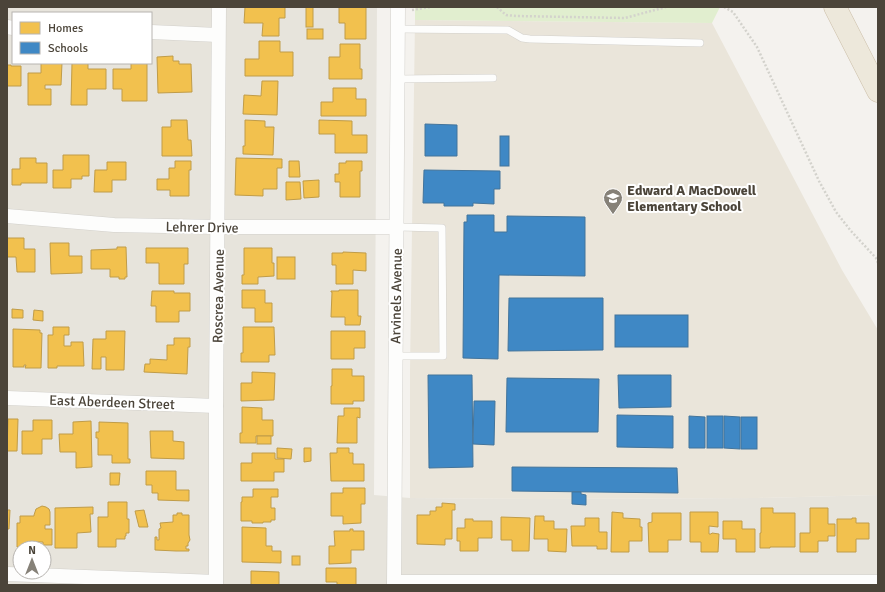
<svg xmlns="http://www.w3.org/2000/svg" width="885" height="592" viewBox="0 0 885 592" font-family="Signika,sans-serif">
	<style>
		.residential { fill: #e7e4dc; fill-rule: evenodd }
		.education { fill: #eae5da }
		.green { fill: #e1eecf }
		.homes { fill: #f2c14e; stroke: #c09c48 }
		.schools { fill: #3f88c5; stroke: #43749b }
		.lines { fill: none; stroke-linecap: round; stroke-linejoin: round }
		.lane-casing { stroke: #d2d0cb; stroke-width: 8 }
		.street-casing { stroke: #d2d0cb; stroke-width: 15 }
		.highway-casing { stroke: #ccbfa9; stroke-width: 23 }
		.path { stroke: #d3d2cc; stroke-width: 2.5; stroke-dasharray: 2 2; stroke-linecap: butt }
		.lane { stroke: #fdfdfc; stroke-width: 7 }
		.street { stroke: #fdfdfc; stroke-width: 14 }
		.highway { stroke: #ede8db; stroke-width: 22 }
		.labels { text-anchor: middle; stroke-width: 4; stroke-linejoin: round; paint-order: stroke }
		.poi-label { font-size: 14px; font-weight: bold; fill: #4b4439; stroke: #fff; text-anchor: start }
		.street-label { font-size: 14px; fill: #4b4439; stroke: #fff }
	</style>
	<rect width="100%" height="100%" fill="#f4f2ee"/>
	<path class="residential" d="M7,7H377L374,495L410,498L537,499L757,498L878,495V585H7ZM13,13H151V63H13ZM20,548H44V572H20Z"/>
	<path class="education" d="M415,20L712,23L842,270L878,330V495L757,498L537,499L410,498V371Z"/>
	<path class="green" d="M415,7H720L712,23L415,20Z"/>
	<g class="homes">
		<path d="M245,7H285V18H279V36H262L263,23H244Z"/>
		<rect x="306" y="7" width="7" height="20"/>
		<path d="M339,7H366V39H345V23H339Z"/>
		<rect x="307" y="29" width="16" height="10"/>
		<path d="M259,41H280V52H293V76H245V59H259Z"/>
		<path d="M340,44H360V69H362V79H329V57H340Z"/>
		<path d="M173,56V61H179V64H191L192,92L158,93L157,57Z"/>
		<path d="M41,63H62L61,85H45V89H51V105H28V73H41Z"/>
		<path d="M72,63H88V69H106V89H87V105H71Z"/>
		<path d="M131,63H147V101H122V89H113V69H131Z"/>
		<path d="M7,65H11V66H21V86H7Z"/>
		<path d="M262,81H278L277,115L243,114L244,95L261,96Z"/>
		<path d="M333,88H356V99H366V116H321V102H333Z"/>
		<path d="M171,120H187L188,140H191L192,156H162V127H171Z"/>
		<path d="M245,120L265,121V127H274L273,155L243,154V146H245Z"/>
		<path d="M319,120L352,121V135H367V153H335V134H319Z"/>
		<path d="M63,155H89V176H82V179H71V188H53V170H63Z"/>
		<path d="M20,158H36V163H47V183H21V185H12V169H20Z"/>
		<path d="M236,158L282,159V168H277V189H263V196L235,195Z"/>
		<path d="M175,161H191V170H189V196H170V190H157V179H169V168H175Z"/>
		<path d="M289,161H299L300,177H289Z"/>
		<path d="M346,161H362V171H360V197H340V182H335V174H339V163H346Z"/>
		<path d="M107,162H126V180H112V192H94L95,170H107Z"/>
		<path d="M319,180V197L304,198L303,181Z"/>
		<path d="M286,182H300L301,199L286,200Z"/>
		<path d="M7,238H24V249H35V272H17L16,257H7Z"/>
		<path d="M50,243H69V256H82V273L51,274Z"/>
		<path d="M117,247H126L127,277H125V279H119V277H110V269H91V250L117,249Z"/>
		<path d="M146,248H188V264H184V284H159V263H146Z"/>
		<path d="M244,248H272V263H274V276L258,277V284H242V275H244Z"/>
		<path d="M343,252L366,253V271L353,270V284H336V265H332V253H343Z"/>
		<rect x="277" y="257" width="18" height="22"/>
		<path d="M242,290H265V303H272V322H255V308H242Z"/>
		<path d="M339,290H358V316H361L360,325H345V317H331L332,292H331V291H339Z"/>
		<path d="M152,291H174V293H190V311H179V322H156V306H151Z"/>
		<path d="M12,309L23,310V318H12Z"/>
		<path d="M34,310L43,311V321L33,320Z"/>
		<path d="M53,327H69V335H64V346H71V342H83L84,366H57V368H48V335H53Z"/>
		<path d="M243,327H274L275,355H269V362H241V353H243Z"/>
		<path d="M13,329L40,330V333H42L41,368H25L26,365H24V367H13Z"/>
		<path d="M106,331H125L124,370H106V357H101V369H92L93,339H106Z"/>
		<path d="M331,331H365V348H354V359H331Z"/>
		<path d="M174,338H190V347H188L187,374L144,372L145,364H150V359L167,360V345H174Z"/>
		<path d="M332,369H352V376H364V401H353V404H331V386H332Z"/>
		<path d="M252,372L275,373L274,400L241,401V383H252Z"/>
		<path d="M242,407L262,408V420H273V436H256V443H240V433H242Z"/>
		<path d="M344,408H360V418L357,417V443H337L338,416H344Z"/>
		<path d="M8,419H18L17,451H7Z"/>
		<path d="M33,420H52V439H42V454H22V431H33Z"/>
		<path d="M91,421L92,467L76,468V452H60L59,434H73V422Z"/>
		<path d="M99,422L128,423V459H130V463H112V455H98V438H96V432H99Z"/>
		<path d="M150,431H173V441L184,442V459L151,458Z"/>
		<rect x="257" y="436" width="14" height="8"/>
		<path d="M277,448L292,449L291,459L277,458Z"/>
		<path d="M304,448H311V461L304,462Z"/>
		<path d="M337,448H349V453H353V464H364V481H331L330,453H337Z"/>
		<path d="M252,453H275V459H284V472H274V481H241V463H252Z"/>
		<path d="M146,471H176V490H189V501L158,500V493H152V485H146Z"/>
		<path d="M110,473H120L119,485H110Z"/>
		<path d="M343,488H365V504H361V523L343,524V516H331V493H343Z"/>
		<path d="M253,489H278V497H271V508H275V520H271V522H263V523H252V521H241V502H242V497H253Z"/>
		<path d="M108,502H127V519H129V533H126V536H125V539H116V547H98V517H108Z"/>
		<path d="M442,503L455,504V510H452V539H445V545L417,544V515H430V511H436V507H442Z"/>
		<path d="M42,506L46,507L49,509L50,512V525H45V529H52V545H43V542H30V547H17V523H20V516H34V515L36,509Z"/>
		<path d="M93,507V514H90L91,532L77,533V548H55V508Z"/>
		<path d="M761,508H773V513H795V547H770V548H760V533H761Z"/>
		<path d="M810,508H828V524H835V536H828V541H818V552H800V533H810Z"/>
		<path d="M7,510H10L9,529H7Z"/>
		<path d="M144,510L148,527H139L135,511Z"/>
		<path d="M612,512L623,513V518L640,519V527H642V541H629V552H611Z"/>
		<path d="M690,512H718V527L709,526V534H711L712,533L719,534L718,552H701V542H690Z"/>
		<path d="M177,513H182V515H189V535L190,540L188,543V546H186V549H189V551H176L155,550V537H157V540H159V529L161,528L160,523L173,522V515H177Z"/>
		<path d="M652,513H681V540H668V552H649L648,523L652,522Z"/>
		<path d="M535,516H544V521H554V529H567L566,552L548,551V539H534Z"/>
		<path d="M501,517L530,518L529,551H512V540H501Z"/>
		<path d="M585,518H599V532H607V549H597V546H572L571,526H585Z"/>
		<path d="M852,518H856V523H869V539H856V552H837V519H852Z"/>
		<path d="M465,519H473V521H492V538H478V551H460V541H457V528H465Z"/>
		<path d="M723,521H742V529H755V552H736V539H723Z"/>
		<path d="M242,527L266,528V546H272V551H281V563L242,562Z"/>
		<path d="M350,529H353V531H364V550H351V563L329,564V546H335L334,531H350Z"/>
		<rect x="292" y="556" width="8" height="9"/>
		<path d="M326,568H356V585H337V582H326Z"/>
		<path d="M251,571L279,572V585H251Z"/>
	</g>
	<g class="schools">
		<path d="M425,124L457,125V156H425Z"/>
		<rect x="500" y="136" width="9" height="30"/>
		<path d="M424,170L500,171V189H494V204L473,203V206H444V203H423Z"/>
		<path d="M467,215H494V232H507V216L585,217V276L499,275L498,359L463,358L464,222H467Z"/>
		<path d="M509,298H603V350L508,351Z"/>
		<rect x="615" y="315" width="73" height="32"/>
		<path d="M428,375H472L473,467L429,468Z"/>
		<path d="M618,375H671V407L619,408Z"/>
		<path d="M507,378L599,379L598,432H506Z"/>
		<path d="M474,401H495L494,445L473,444Z"/>
		<path d="M617,415L673,416V448L617,447Z"/>
		<path d="M689,416L705,417V448H689Z"/>
		<rect x="707" y="416" width="16" height="32"/>
		<path d="M724,416L740,417V449L724,448Z"/>
		<rect x="741" y="417" width="16" height="32"/>
		<path d="M512,467L677,468L678,493L512,491Z"/>
		<path d="M572,492H581V494L586,495V505L572,504Z"/>
	</g>
	<g class="lines">
		<defs>
			<g id="lane">
				<path d="M397,29L508,30L522,38L530,39L700,43"/>
				<path d="M397,79L493,78"/>
				<path d="M395,356H443L442,228L397,227"/>
			</g>
			<g id="street">
				<path d="M7,27L13,28"/>
				<path d="M151,32L218,35"/>
				<path d="M7,216L114,225L218,227H397"/>
				<path d="M7,398L216,406"/>
				<path d="M7,574L216,582"/>
				<path d="M394,582H878"/>
				<path d="M216,585V406L219,7"/>
				<path d="M394,585L398,7"/>
			</g>
			<path id="highway" d="M835,7L878,91"/>
		</defs>
		<use href="#lane" class="lane-casing"/>
		<use href="#street" class="street-casing"/>
		<use href="#highway" class="highway-casing"/>
		<g class="path">
			<path d="M497,7L506,15L516,16L625,18L666,7"/>
			<path d="M724,7L733,12L757,47L819,181L836,212L851,231L876,258L878,263"/>
			<path d="M412,10L431,7"/>
		</g>
		<use href="#lane" class="lane"/>
		<use href="#street" class="street"/>
		<use href="#highway" class="highway"/>
	</g>
	<defs>
		<symbol id="school-pin" viewBox="-11 -11 22 30"><path d="M0 17L-7.5 6A9.5 9.5 0 1 1 7.5 6Z" fill="#868178" stroke="#fff"/><path d="M0-5L7-2L0 1L-7-2ZM-4 1L0 2.5L4 1V4Q0 6-4 4Z" fill="#fff"/></symbol>
	</defs>
	<g fill-rule="evenodd">
		<use href="#school-pin" x="602" y="187" width="22" height="30"/>
	</g>
	<g class="labels">
		<g class="poi-label">
			<text x="627" y="195">Edward A MacDowell<tspan x="627" dy="16">Elementary School</tspan></text>
		</g>
		<g class="street-label">
			<text transform="translate(202 227) rotate(1)" y="5">Lehrer Drive</text>
			<text transform="translate(218 296) rotate(-89)" y="5">Roscrea Avenue</text>
			<text transform="translate(396 296) rotate(-89)" y="5">Arvinels Avenue</text>
			<text transform="translate(112 402) rotate(2)" y="5">East Aberdeen Street</text>
		</g>
	</g>
	<rect width="885" height="592" fill="none" stroke="#4b4439" stroke-width="16"/>
	<rect x="12" y="12" width="140" height="52" fill="#ffffff" stroke="#b7b4b0"/>
	<rect x="20" y="22" width="20" height="12" fill="#f2c14e" stroke="#b7b4b0"/>
	<text x="48" y="32" font-size="12" fill="#4b4439">Homes</text>
	<rect x="20" y="42" width="20" height="12" fill="#3f88c5" stroke="#b7b4b0"/>
	<text x="48" y="52" font-size="12" fill="#4b4439">Schools</text>
	<g transform="translate(32 560)"><circle r="19" fill="#ffffff" stroke="#b7b4b0"/>
	<path d="M0-3L7 15L0 10L-7 15Z" fill="#868178"/>
	<text y="-6" font-size="11" font-weight="bold" text-anchor="middle" fill="#4b4439">N</text>
	</g>
</svg>
